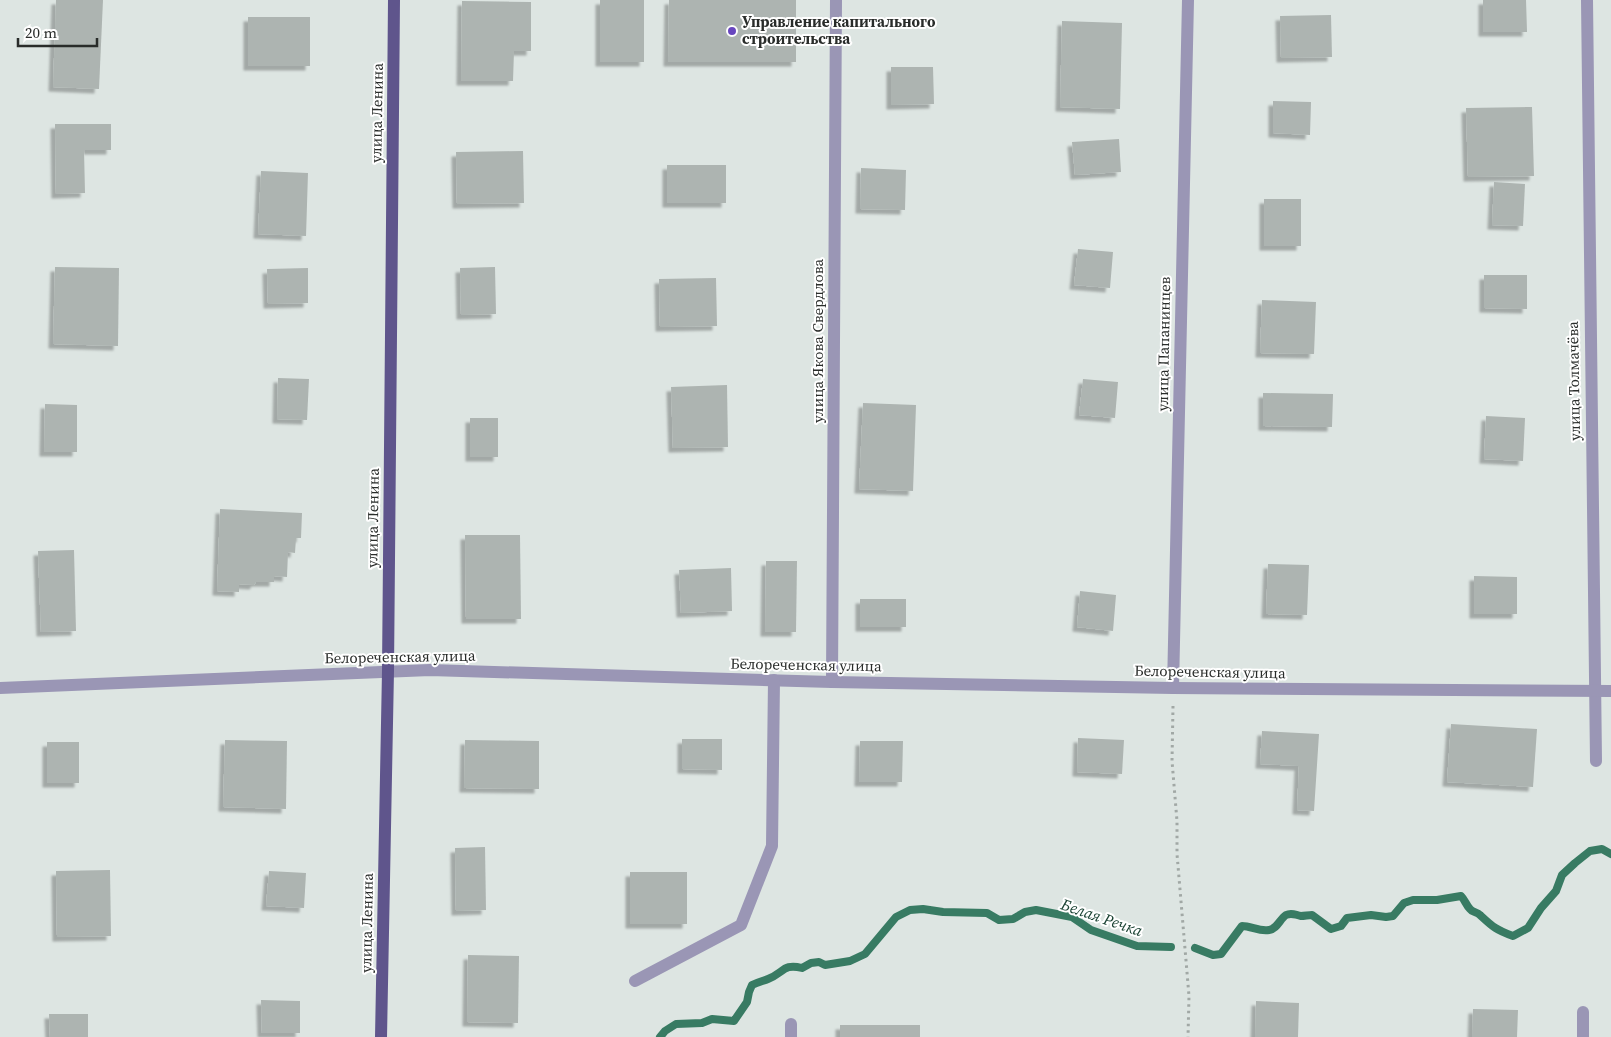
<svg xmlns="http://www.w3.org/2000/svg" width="1611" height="1037" viewBox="0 0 1611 1037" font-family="'Source Serif 4',serif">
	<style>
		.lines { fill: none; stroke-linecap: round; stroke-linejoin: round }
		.stream { stroke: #387b63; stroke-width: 8 }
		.building { fill: #adb4b1; filter: url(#shadow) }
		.path { stroke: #a1a8a5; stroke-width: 3; stroke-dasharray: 2.5 4; stroke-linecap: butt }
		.minor { stroke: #9a96b5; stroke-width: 12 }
		.major { stroke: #5f558c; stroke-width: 12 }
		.poi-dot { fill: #6846bf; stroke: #fff; stroke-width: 2 }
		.labels { text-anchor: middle; stroke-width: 4; stroke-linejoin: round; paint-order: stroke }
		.poi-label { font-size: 15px; font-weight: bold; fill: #292c2a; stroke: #fff; text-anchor: start }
		.street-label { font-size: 15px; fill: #292c2a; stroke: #fff }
		.water-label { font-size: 16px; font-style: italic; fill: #1b4334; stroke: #fff }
	</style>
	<defs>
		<filter id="shadow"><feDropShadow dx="-4.5" dy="4.5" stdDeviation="1" flood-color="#0004"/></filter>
	</defs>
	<rect width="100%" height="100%" fill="#dde5e2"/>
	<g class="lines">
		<g class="stream">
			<path d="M1195,948L1213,955L1221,954L1242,926C1251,926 1260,932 1269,930C1277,929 1280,919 1286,915C1292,912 1295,915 1301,916C1304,916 1309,915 1312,915L1331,929L1341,926L1347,918L1371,915L1386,917L1393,916L1404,903L1413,900H1437L1461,896C1465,900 1466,905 1470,909C1472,912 1477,912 1480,915C1493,927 1496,930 1513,936L1528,928L1541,908L1556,891L1562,875L1575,863L1590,851L1602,849L1611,854"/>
			<path d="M660,1037L665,1031L676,1024L702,1023L712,1019L734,1021L747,1002L749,992L752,985C758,982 763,981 768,979C784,973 783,963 802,968L811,963L819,962L825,965L850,961L865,954L896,917L910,910L923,909L943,912L987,913L999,920L1013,919L1025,912L1036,910L1072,917L1091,930L1137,946L1171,947"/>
		</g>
	</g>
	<g class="building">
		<path d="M56,0H103L99,89L53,87Z"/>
		<rect x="600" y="0" width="44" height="62"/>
		<path d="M669,0H796V62H668Z"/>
		<path d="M1483,0H1526L1527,32H1483Z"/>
		<path d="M462,1L531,2V51H514L513,81H461Z"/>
		<path d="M1331,15L1332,57L1281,58L1280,16Z"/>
		<rect x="248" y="17" width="62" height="49"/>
		<path d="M1062,21L1122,23L1120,109L1060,107Z"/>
		<path d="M891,67H933L934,104L891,105Z"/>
		<path d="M1273,101L1311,102L1310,135L1273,133Z"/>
		<path d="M1532,107L1534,176L1468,177L1466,108Z"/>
		<path d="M55,124H111V150H84L85,193L56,194Z"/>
		<path d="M1119,139L1121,172L1075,175L1072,142Z"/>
		<path d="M523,151L524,203L457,204L456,152Z"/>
		<rect x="667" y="165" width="59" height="38"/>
		<path d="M861,168L906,170L905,210L860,209Z"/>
		<path d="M261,171L308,173L306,236L258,234Z"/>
		<path d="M1494,182L1525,184L1523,226L1492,225Z"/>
		<rect x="1264" y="199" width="37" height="47"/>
		<path d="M1078,249L1113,252L1110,288L1074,285Z"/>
		<path d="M55,267L119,268L118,346L53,344Z"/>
		<path d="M495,267L496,314L461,315L460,268Z"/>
		<path d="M308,268V303L268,304L267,269Z"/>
		<path d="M1484,275H1527V309L1484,308Z"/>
		<path d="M716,278L717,326L660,327L659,279Z"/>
		<path d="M1262,300L1316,302L1314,354L1260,353Z"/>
		<path d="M278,378L309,379L307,420L277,419Z"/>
		<path d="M1083,379L1118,382L1115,418L1079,415Z"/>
		<path d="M727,385L728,447L673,448L671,387Z"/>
		<path d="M1263,393L1333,394L1332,427L1263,426Z"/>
		<path d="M863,403L916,405L913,491L859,489Z"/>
		<path d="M45,404L77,405V452H44Z"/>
		<path d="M1486,416L1525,418L1523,461L1484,459Z"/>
		<rect x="470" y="418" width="28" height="39"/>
		<path d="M220,509L302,513L301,538H296L295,553L288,552L287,577L274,576V582H256L254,585L239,584V592L217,591Z"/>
		<path d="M465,535H520L521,619H466Z"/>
		<path d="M74,550L76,631L41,632L38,551Z"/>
		<path d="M766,561H797L796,632H765Z"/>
		<path d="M1268,564L1309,565L1307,615L1266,614Z"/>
		<path d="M731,568L732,611L681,613L679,570Z"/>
		<path d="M1474,576L1517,577V614H1474Z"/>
		<path d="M1080,591L1116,595L1113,631L1077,627Z"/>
		<rect x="860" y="599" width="46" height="28"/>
		<path d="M1451,724L1537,729L1533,787L1447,782Z"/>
		<path d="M1262,731L1319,734L1314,811L1297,810L1299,766L1260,764Z"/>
		<path d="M1078,738L1124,740L1122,774L1077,772Z"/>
		<path d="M682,739H722V770L682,769Z"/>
		<path d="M225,740L287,741L286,809L223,807Z"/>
		<path d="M465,740L539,741V789L464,788Z"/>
		<path d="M860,741H903L902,782H859Z"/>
		<rect x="47" y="742" width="32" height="41"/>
		<path d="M485,847L486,910L456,911L455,848Z"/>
		<path d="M110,870L111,936L57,937L56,871Z"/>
		<path d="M269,871L306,873L304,908L266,906Z"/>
		<rect x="630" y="872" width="57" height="52"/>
		<path d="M468,955L519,956L518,1023L467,1022Z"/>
		<path d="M261,1000L300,1001V1033H262Z"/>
		<path d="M1256,1001L1299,1003L1298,1037H1255Z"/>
		<path d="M1473,1009L1518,1010L1517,1037H1472Z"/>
		<path d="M49,1014H88V1037H50Z"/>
		<rect x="840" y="1025" width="80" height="12"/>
	</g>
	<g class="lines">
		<path class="path" d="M1173,706L1172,761L1177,821V854L1189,996L1188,1037"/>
		<g class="minor">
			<path d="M1587,0L1596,761"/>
			<path d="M832,682L836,0"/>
			<path d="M0,688L430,670L832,682L1173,688L1611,691"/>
			<path d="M1173,688L1188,0"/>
			<path d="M635,981L741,925L772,846L774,680"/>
			<path d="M791,1037V1024"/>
			<path d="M1583,1037V1012"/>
		</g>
		<path class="major" d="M381,1037L388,671L394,0"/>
	</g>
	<circle class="poi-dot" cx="732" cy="31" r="5"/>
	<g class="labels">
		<g class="poi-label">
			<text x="742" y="27">Управление капитального<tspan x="742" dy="17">строительства</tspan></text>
		</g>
		<g class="street-label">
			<text transform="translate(377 113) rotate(-89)" y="5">улица Ленина</text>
			<text transform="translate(818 341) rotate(-90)" y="5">улица Якова Свердлова</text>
			<text transform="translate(1164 344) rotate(-89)" y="5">улица Папанинцев</text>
			<text transform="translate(1574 381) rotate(-91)" y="5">улица Толмачёва</text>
			<text transform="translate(373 518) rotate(-89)" y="5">улица Ленина</text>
			<text transform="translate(400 657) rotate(-1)" y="5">Белореченская улица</text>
			<text transform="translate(806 665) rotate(1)" y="5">Белореченская улица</text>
			<text transform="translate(1210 672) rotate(1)" y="5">Белореченская улица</text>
			<text transform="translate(367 923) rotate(-89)" y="5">улица Ленина</text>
		</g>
		<g class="water-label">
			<text transform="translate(1102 917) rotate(19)" y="6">Белая Речка</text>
		</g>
	</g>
	<path d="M18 38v8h79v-8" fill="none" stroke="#292c2a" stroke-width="2.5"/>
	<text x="25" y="38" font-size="15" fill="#292c2a" stroke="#ffffff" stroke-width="4" paint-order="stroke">20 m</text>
</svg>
